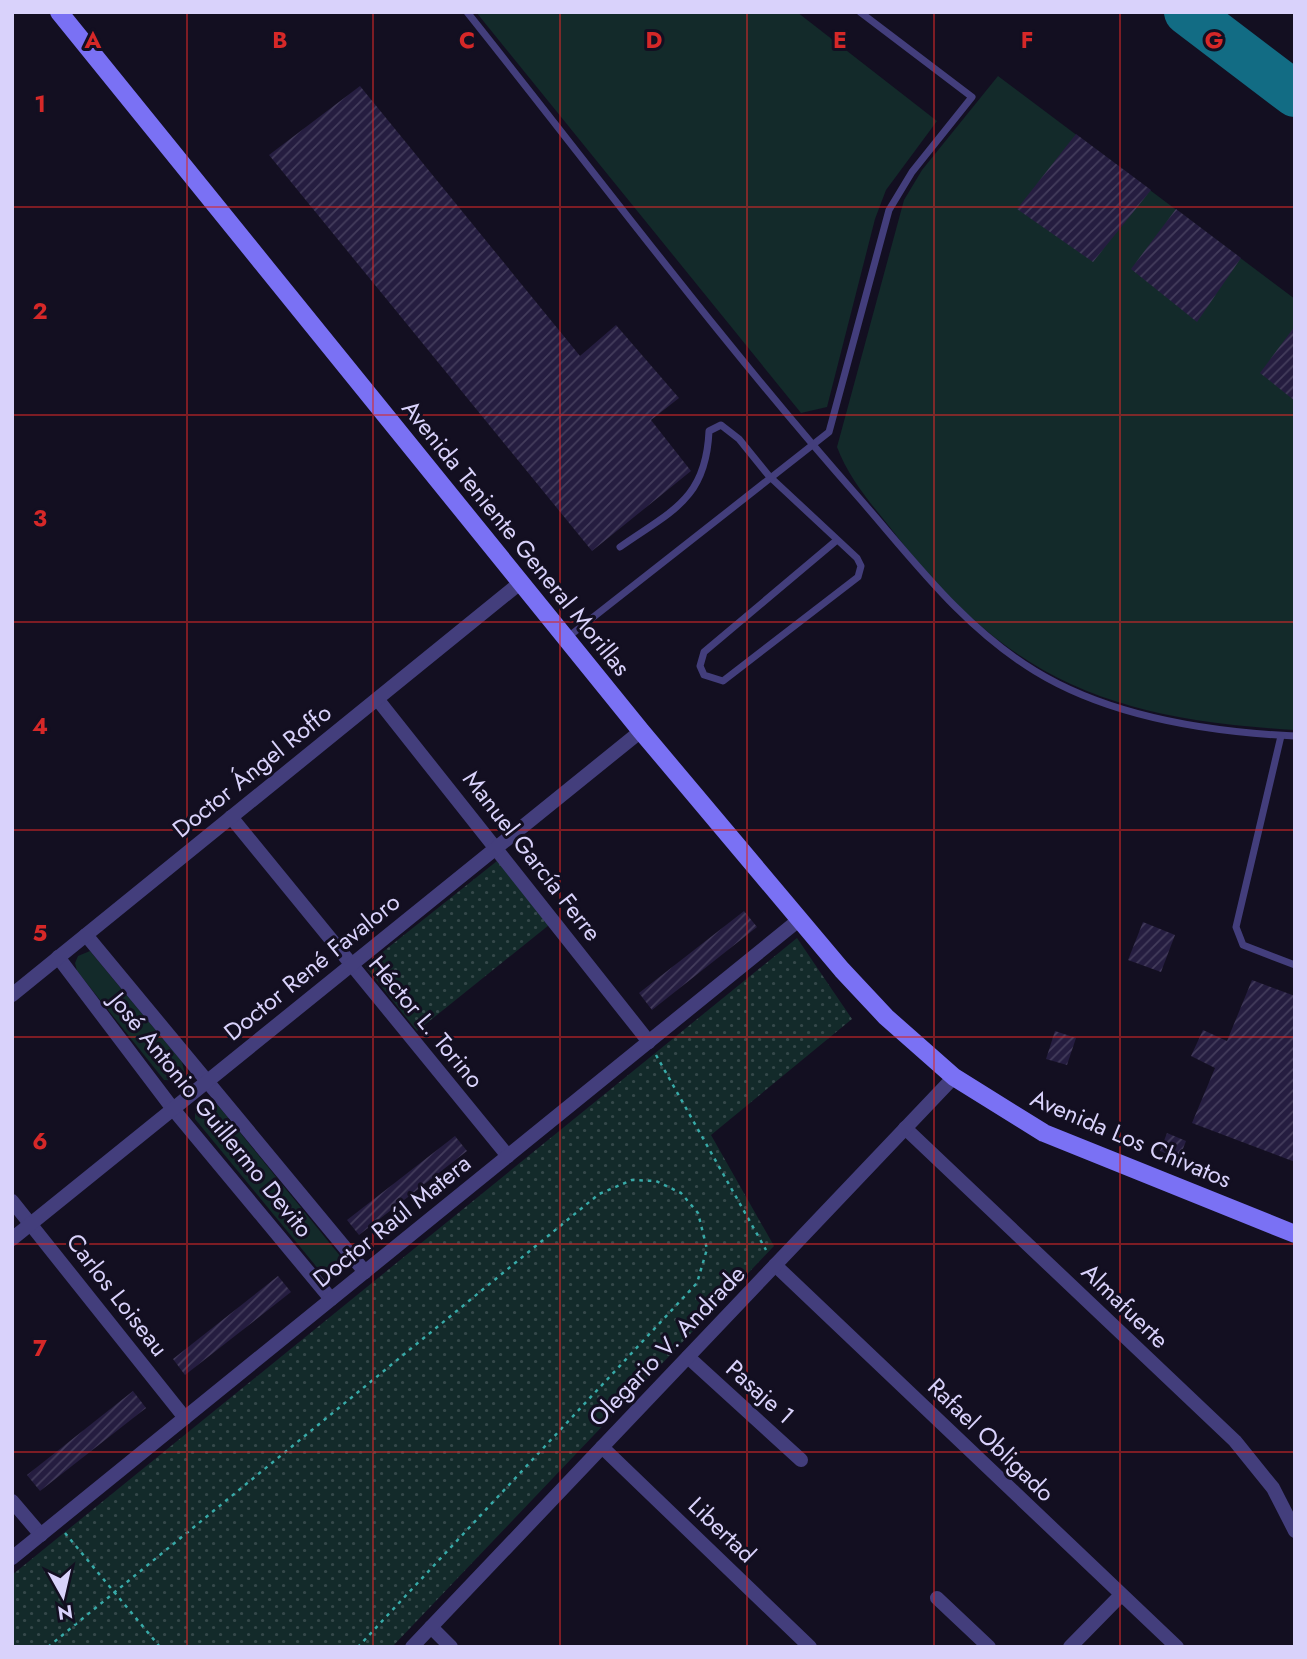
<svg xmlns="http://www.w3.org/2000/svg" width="1307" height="1659" viewBox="0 0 1307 1659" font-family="Jost,sans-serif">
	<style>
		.grass { fill: #132a2a }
		.park { fill: url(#park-dots) }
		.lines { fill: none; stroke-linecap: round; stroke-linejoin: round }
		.taxiway { stroke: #126c84; stroke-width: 46 }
		.building { fill: url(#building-hatch) }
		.path { stroke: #38aaa8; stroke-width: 2.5; stroke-dasharray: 3.5 5; stroke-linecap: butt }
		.lane { stroke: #433e7c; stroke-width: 7 }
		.street { stroke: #433e7c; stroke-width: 14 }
		.secondary { stroke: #7a71f4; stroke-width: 18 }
		.grid { fill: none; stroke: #d62828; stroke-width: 2; stroke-opacity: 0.55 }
		.labels { text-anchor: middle; stroke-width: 6; stroke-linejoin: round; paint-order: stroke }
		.street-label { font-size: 24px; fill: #d9d2fb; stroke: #130f21 }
		.grid-label { font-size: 23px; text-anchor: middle; font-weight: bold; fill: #d62828; stroke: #130f21; stroke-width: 6; stroke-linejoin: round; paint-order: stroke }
	</style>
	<defs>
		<pattern id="park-dots" width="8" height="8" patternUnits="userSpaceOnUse" patternTransform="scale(1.75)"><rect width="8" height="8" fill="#132a2a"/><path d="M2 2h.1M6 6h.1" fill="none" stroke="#35484a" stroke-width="1.8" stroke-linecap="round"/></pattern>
		<pattern id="building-hatch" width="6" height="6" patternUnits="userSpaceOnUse" patternTransform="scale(1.75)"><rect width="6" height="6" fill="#251d40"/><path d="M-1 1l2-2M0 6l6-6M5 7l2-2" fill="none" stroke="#443d5c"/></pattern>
	</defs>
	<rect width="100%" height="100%" fill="#130f21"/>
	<g class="grass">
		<path d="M476,12H797L937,121L886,190L875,219L827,407L801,413Z"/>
		<path d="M998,76L1295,299V730C1116,719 1013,684 899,539C877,510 850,482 837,447L904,200L922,170Z"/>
		<path d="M90,951L182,1062L185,1074L180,1081L164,1080L77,971L75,963L78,956Z"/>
		<path d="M204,1099L216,1103L341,1257L345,1265L339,1277L324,1276L195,1119V1107Z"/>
	</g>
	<g class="park">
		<path d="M497,861L549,925L417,1031L365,966Z"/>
		<path d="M797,938L852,1019L711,1135L774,1246L392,1647H12V1575Z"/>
	</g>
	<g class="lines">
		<path class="taxiway" d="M1187,12L1295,94"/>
	</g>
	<g class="building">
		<path d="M360,86L580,356L616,325L679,398L651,420L691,471L592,551L269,155Z"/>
		<path d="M1076,134L1151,190L1093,262L1017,209Z"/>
		<path d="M1176,209L1241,258L1197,322L1131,269Z"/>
		<path d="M1295,326V401L1260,373Z"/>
		<path d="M744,911L757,927L652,1010L639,993Z"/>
		<path d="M1143,922L1175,935L1161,972L1128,960Z"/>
		<path d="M1252,980L1295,996V1162L1192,1123L1215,1068L1191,1056L1203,1030L1227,1041Z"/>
		<path d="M1055,1031L1076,1038L1067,1065L1046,1059Z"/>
		<path d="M1167,1133L1186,1141L1179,1159L1160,1151Z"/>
		<path d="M455,1136L467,1151L359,1235L347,1220Z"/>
		<path d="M278,1276L291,1292L185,1375L173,1359Z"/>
		<path d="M133,1391L146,1408L40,1491L27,1475Z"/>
	</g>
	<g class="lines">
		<g class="path">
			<path d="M656,1055L766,1250"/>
			<path d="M65,1533L160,1647"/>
			<path d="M48,1647L599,1194L632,1180L656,1181L681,1193L698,1213L707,1249L697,1283L358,1647"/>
		</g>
		<g class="lane">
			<path d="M467,12C597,175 722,343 860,499C914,561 964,628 1035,671C1110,717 1208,732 1295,736"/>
			<path d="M620,547C671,511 706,500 709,431L721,425L739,439L769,476L857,558L861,566L858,577L723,681L704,675L700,666L704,652L837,540"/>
			<path d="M568,637L829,432L889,210L912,172L972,97L860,12"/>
			<path d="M1281,736L1236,927L1243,945L1295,965"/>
		</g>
		<g class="street">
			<path d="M378,700L649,1042"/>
			<path d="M231,817L508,1156"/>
			<path d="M86,935L365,1272"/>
			<path d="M58,957L173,1109L331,1299"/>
			<path d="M12,995L520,583"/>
			<path d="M905,1128L1235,1441L1273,1488L1295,1531"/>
			<path d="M12,1201L185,1418"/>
			<path d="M12,1239L641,731"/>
			<path d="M775,1265L1177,1647"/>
			<path d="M688,1357L801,1460"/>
			<path d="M602,1447L810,1647"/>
			<path d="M12,1501L41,1535"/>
			<path d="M12,1558L800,919"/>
			<path d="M937,1598L989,1647"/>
			<path d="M431,1627L451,1647"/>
			<path d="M412,1647L954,1077"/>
			<path d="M1070,1647L1121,1595"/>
		</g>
		<path class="secondary" d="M59,12L641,731L842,970L886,1017L954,1077L1044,1133L1295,1234"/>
	</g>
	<path class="grid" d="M187,12V1647M373,12V1647M560,12V1647M747,12V1647M934,12V1647M1120,12V1647M12,207H1295M12,415H1295M12,622H1295M12,830H1295M12,1037H1295M12,1244H1295M12,1452H1295"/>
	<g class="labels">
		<g class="street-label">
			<text transform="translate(516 538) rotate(51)" y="8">Avenida Teniente General Morillas</text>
			<text transform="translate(252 771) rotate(-39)" y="8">Doctor Ángel Roffo</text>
			<text transform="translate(532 856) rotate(52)" y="8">Manuel García Ferre</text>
			<text transform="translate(312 967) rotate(-39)" y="8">Doctor René Favaloro</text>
			<text transform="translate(426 1022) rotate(50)" y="8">Héctor L. Torino</text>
			<text transform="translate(211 1115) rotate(51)" y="8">José Antonio Guillermo Devito</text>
			<text transform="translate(1131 1139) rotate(23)" y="8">Avenida Los Chivatos</text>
			<text transform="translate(392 1221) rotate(-39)" y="8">Doctor Raúl Matera</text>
			<text transform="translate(117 1295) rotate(52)" y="8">Carlos Loiseau</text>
			<text transform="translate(1125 1306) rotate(44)" y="8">Almafuerte</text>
			<text transform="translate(667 1346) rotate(-46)" y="8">Olegario V. Andrade</text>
			<text transform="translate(760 1392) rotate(42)" y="8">Pasaje 1</text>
			<text transform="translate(991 1440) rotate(44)" y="8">Rafael Obligado</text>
			<text transform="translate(722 1530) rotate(44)" y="8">Libertad</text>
		</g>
	</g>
	<g class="grid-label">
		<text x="93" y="48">A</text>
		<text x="280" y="48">B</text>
		<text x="467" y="48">C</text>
		<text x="654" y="48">D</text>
		<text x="840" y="48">E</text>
		<text x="1027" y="48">F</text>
		<text x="1214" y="48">G</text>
		<text x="40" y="112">1</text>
		<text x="40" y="319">2</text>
		<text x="40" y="526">3</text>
		<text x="40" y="734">4</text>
		<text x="40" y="941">5</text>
		<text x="40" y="1149">6</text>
		<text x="40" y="1356">7</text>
	</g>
	<rect width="1307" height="1659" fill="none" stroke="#d9d2fb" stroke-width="28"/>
	<g transform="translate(63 1596) rotate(172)" stroke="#130f21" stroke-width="5" paint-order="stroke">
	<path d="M0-5L12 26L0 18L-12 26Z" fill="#d9d2fb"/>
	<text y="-10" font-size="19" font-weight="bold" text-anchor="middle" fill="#d9d2fb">N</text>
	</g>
</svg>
